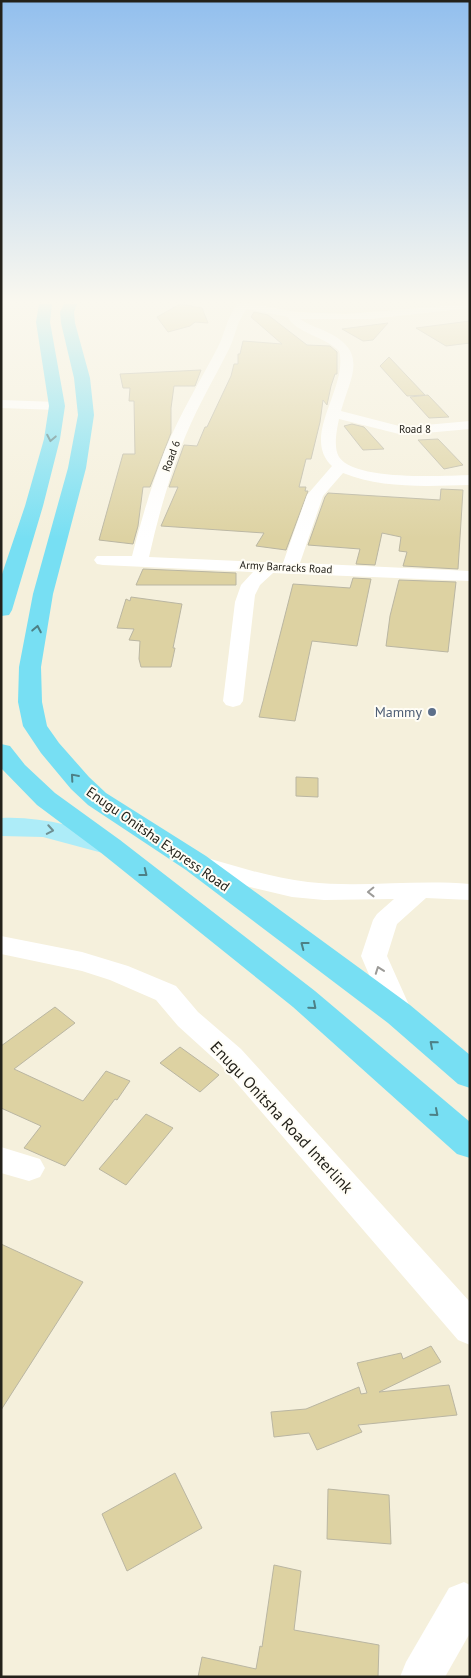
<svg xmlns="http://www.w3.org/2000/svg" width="471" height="1678" viewBox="0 0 471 1678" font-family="'PT Sans',sans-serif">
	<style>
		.building { fill: #ddd2a2; stroke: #bab6a2 }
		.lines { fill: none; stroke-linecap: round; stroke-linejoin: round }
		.minor { fill: #fff; fill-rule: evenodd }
		.major { fill: #adecf8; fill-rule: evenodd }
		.highway { fill: #77dff3; fill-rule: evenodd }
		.oneway { stroke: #4d8086 }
		.oneway2 { stroke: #6f9194 }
		.oneway3 { stroke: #9c9b98 }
		.service-dot { fill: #5c6f8a; stroke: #fffdf5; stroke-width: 2 }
		.labels { text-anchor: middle; stroke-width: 4; stroke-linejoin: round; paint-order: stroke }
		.far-street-label { font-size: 11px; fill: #23211a; stroke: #fffdf5 }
		.service-label { font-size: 14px; fill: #4e5e75; stroke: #fffdf5; text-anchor: end }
		.street-label { font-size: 14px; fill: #23211a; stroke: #fffdf5 }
		.near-street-label { font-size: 16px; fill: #23211a; stroke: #fffdf5 }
	</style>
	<rect width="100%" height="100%" fill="#f5f0dc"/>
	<g class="building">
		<path d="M180,304L202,308L208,323L195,322L190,326L168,332L157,317Z"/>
		<path d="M254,312L268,315L307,345L330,346L337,352V374H335L331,386L327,405L323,400L320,422L311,459H306L299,487H306L305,491H308L286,550L256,546L264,533L161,526L178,487H169L184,445L197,446L205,427H207L231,376L234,364H238V354H240L243,341L282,344L251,317Z"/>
		<path d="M470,321V343L446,346L416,328Z"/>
		<path d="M388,323L373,340L363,341L342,329Z"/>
		<path d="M389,357L425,395L407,396L380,366Z"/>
		<path d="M201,370L195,386H174L171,408V433L150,487H143L138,526L133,544L99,540L123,454H135L134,401H129L130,388H123L120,374Z"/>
		<path d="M428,395L449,417L429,418L410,397Z"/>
		<path d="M352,424L364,427L384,449L363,450L344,426Z"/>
		<path d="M438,439L463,465L444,469L418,440Z"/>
		<path d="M441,489L463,490L458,569L403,566L407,552L399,551L401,537L382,533L375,565L356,564L360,549L308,545L325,497L328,493L440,500Z"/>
		<path d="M143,569L236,573V585H136Z"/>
		<path d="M353,578L371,579L357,646L312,641L295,721L259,717L293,584L350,588Z"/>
		<path d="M399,580L456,582L448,652L386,646L390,616Z"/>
		<path d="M131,597L182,604L173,648H175L171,667H141L139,659L140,641L129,640L134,629L117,628L126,599L130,601Z"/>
		<path d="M296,777L318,778V797L296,796Z"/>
		<path d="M55,1007L75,1023L14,1069L83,1101L106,1071L130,1081L117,1100L115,1099L65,1166L24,1148L41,1126L1,1108V1046Z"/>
		<path d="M180,1047L219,1075L200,1092L160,1063Z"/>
		<path d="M146,1114L173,1128L126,1185L99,1169Z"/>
		<path d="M1,1244L83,1282L1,1410Z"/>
		<path d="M431,1346L441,1362L379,1392L449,1385L457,1415L358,1425L362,1432L317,1450L309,1433L274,1437L271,1412L306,1409L359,1387L361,1394L367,1393L357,1363L401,1353L403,1359Z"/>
		<path d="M175,1473L202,1528L127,1571L102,1514Z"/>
		<path d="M328,1489L389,1495L391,1544L327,1539Z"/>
		<path d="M274,1565L301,1571L294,1630L379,1645L378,1677H198L202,1657L256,1669L260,1646L262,1647Z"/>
	</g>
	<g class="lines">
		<g class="minor">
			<path d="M237,304H253L297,312L346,314L470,304V308L371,319H300C308,325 320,328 329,333C369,353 350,378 341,411L403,427L470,421V429L403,435L339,419C337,429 333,447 339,457C355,481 442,476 470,475V485C428,486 382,489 343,473L323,496L300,563L470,571V581L273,573L260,585L255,595L243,701L240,705L233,707L226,705L223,701L235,602L241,585L253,572L103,565L97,564L94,560L97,556H132C141,520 152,484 165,450C180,414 200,381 218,347C225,333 227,317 237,305ZM247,309L288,317C294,332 326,337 339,351C349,387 300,436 332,466L307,495L283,563L149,557C157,521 167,485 180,450C193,414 213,381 230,347C236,334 237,320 247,309Z"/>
			<path d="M1,400L57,402L64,406L57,410L1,408Z"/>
			<path d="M200,856C236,866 271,878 308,882C362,888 416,879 470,884V900L426,898L397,924L387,956L413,1014L409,1021L399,1024L389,1021L361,956L373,920L377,914L394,899L324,900L292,897L246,886L191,870L188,864L191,858Z"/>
			<path d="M1,936L82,952L128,966L176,986L198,1012L241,1049L470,1302V1345L458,1340L221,1065L178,1026L156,1000L110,980L82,971L1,954Z"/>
			<path d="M1,1147L40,1159L45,1168L40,1177L29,1181L1,1173Z"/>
			<path d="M464,1582L470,1585V1633L445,1677H400L406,1662L449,1588Z"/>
		</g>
		<path class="major" d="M1,818C42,816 81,828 120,840L124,846L120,852L110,855L43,837L1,836Z"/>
		<g class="highway">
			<path d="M39,304H52L50,322L65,406L60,439L43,506L12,610L9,615L1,616V577L25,506L44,439L49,406L36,322Z"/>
			<path d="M64,304H77L74,312L75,323L90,378L94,415L86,468L53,594L41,667L42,702L47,726L59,743L89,777L106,793L206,856L410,1005L470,1055V1088L458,1084L388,1023L186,870L88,805L71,789L41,753L23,726L18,702L19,667L33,594L68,468L78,415L74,378L61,323L60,312Z"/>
			<path d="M1,744L10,746L25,765L55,793L120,840L315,991L470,1122V1158L457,1154L293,1007L100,852L37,805L1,768Z"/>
		</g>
	</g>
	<defs><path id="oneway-chevron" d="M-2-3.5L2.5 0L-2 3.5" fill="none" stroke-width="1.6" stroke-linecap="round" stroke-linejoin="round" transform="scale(1.25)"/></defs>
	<g class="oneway">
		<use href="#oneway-chevron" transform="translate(51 438) rotate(101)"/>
		<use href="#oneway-chevron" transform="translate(37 629) rotate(-79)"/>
		<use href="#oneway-chevron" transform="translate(74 777) rotate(-131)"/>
		<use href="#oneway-chevron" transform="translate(144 873) rotate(38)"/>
		<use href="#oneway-chevron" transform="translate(304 945) rotate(-143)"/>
		<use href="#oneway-chevron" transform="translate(313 1006) rotate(41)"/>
		<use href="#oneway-chevron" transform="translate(433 1044) rotate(-139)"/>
		<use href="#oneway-chevron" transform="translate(435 1113) rotate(41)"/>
	</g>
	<use class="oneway2" href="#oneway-chevron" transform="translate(50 830) rotate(10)"/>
	<g class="oneway3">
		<use href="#oneway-chevron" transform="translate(371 892) rotate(179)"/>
		<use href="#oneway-chevron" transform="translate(379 970) rotate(-110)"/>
	</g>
	<linearGradient id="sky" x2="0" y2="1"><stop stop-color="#92bfee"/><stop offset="0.56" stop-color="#faf8ef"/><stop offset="1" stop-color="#faf8ef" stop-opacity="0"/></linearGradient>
	<rect width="471" height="539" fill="url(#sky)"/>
	<circle class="service-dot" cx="432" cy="712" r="5"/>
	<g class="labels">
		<g class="far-street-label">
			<text x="415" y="433">Road 8</text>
			<text transform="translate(171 456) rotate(-70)" y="4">Road 6</text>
			<text transform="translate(286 567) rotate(3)" y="4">Army Barracks Road</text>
		</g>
		<g class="service-label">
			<text x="422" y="717">Mammy</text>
		</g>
		<g class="street-label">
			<text transform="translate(158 839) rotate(35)" y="5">Enugu Onitsha Express Road</text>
		</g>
		<g class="near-street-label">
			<text transform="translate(282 1117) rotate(47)" y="6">Enugu Onitsha Road Interlink</text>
		</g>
	</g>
	<rect width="471" height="1678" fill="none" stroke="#23211a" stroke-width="5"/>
</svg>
